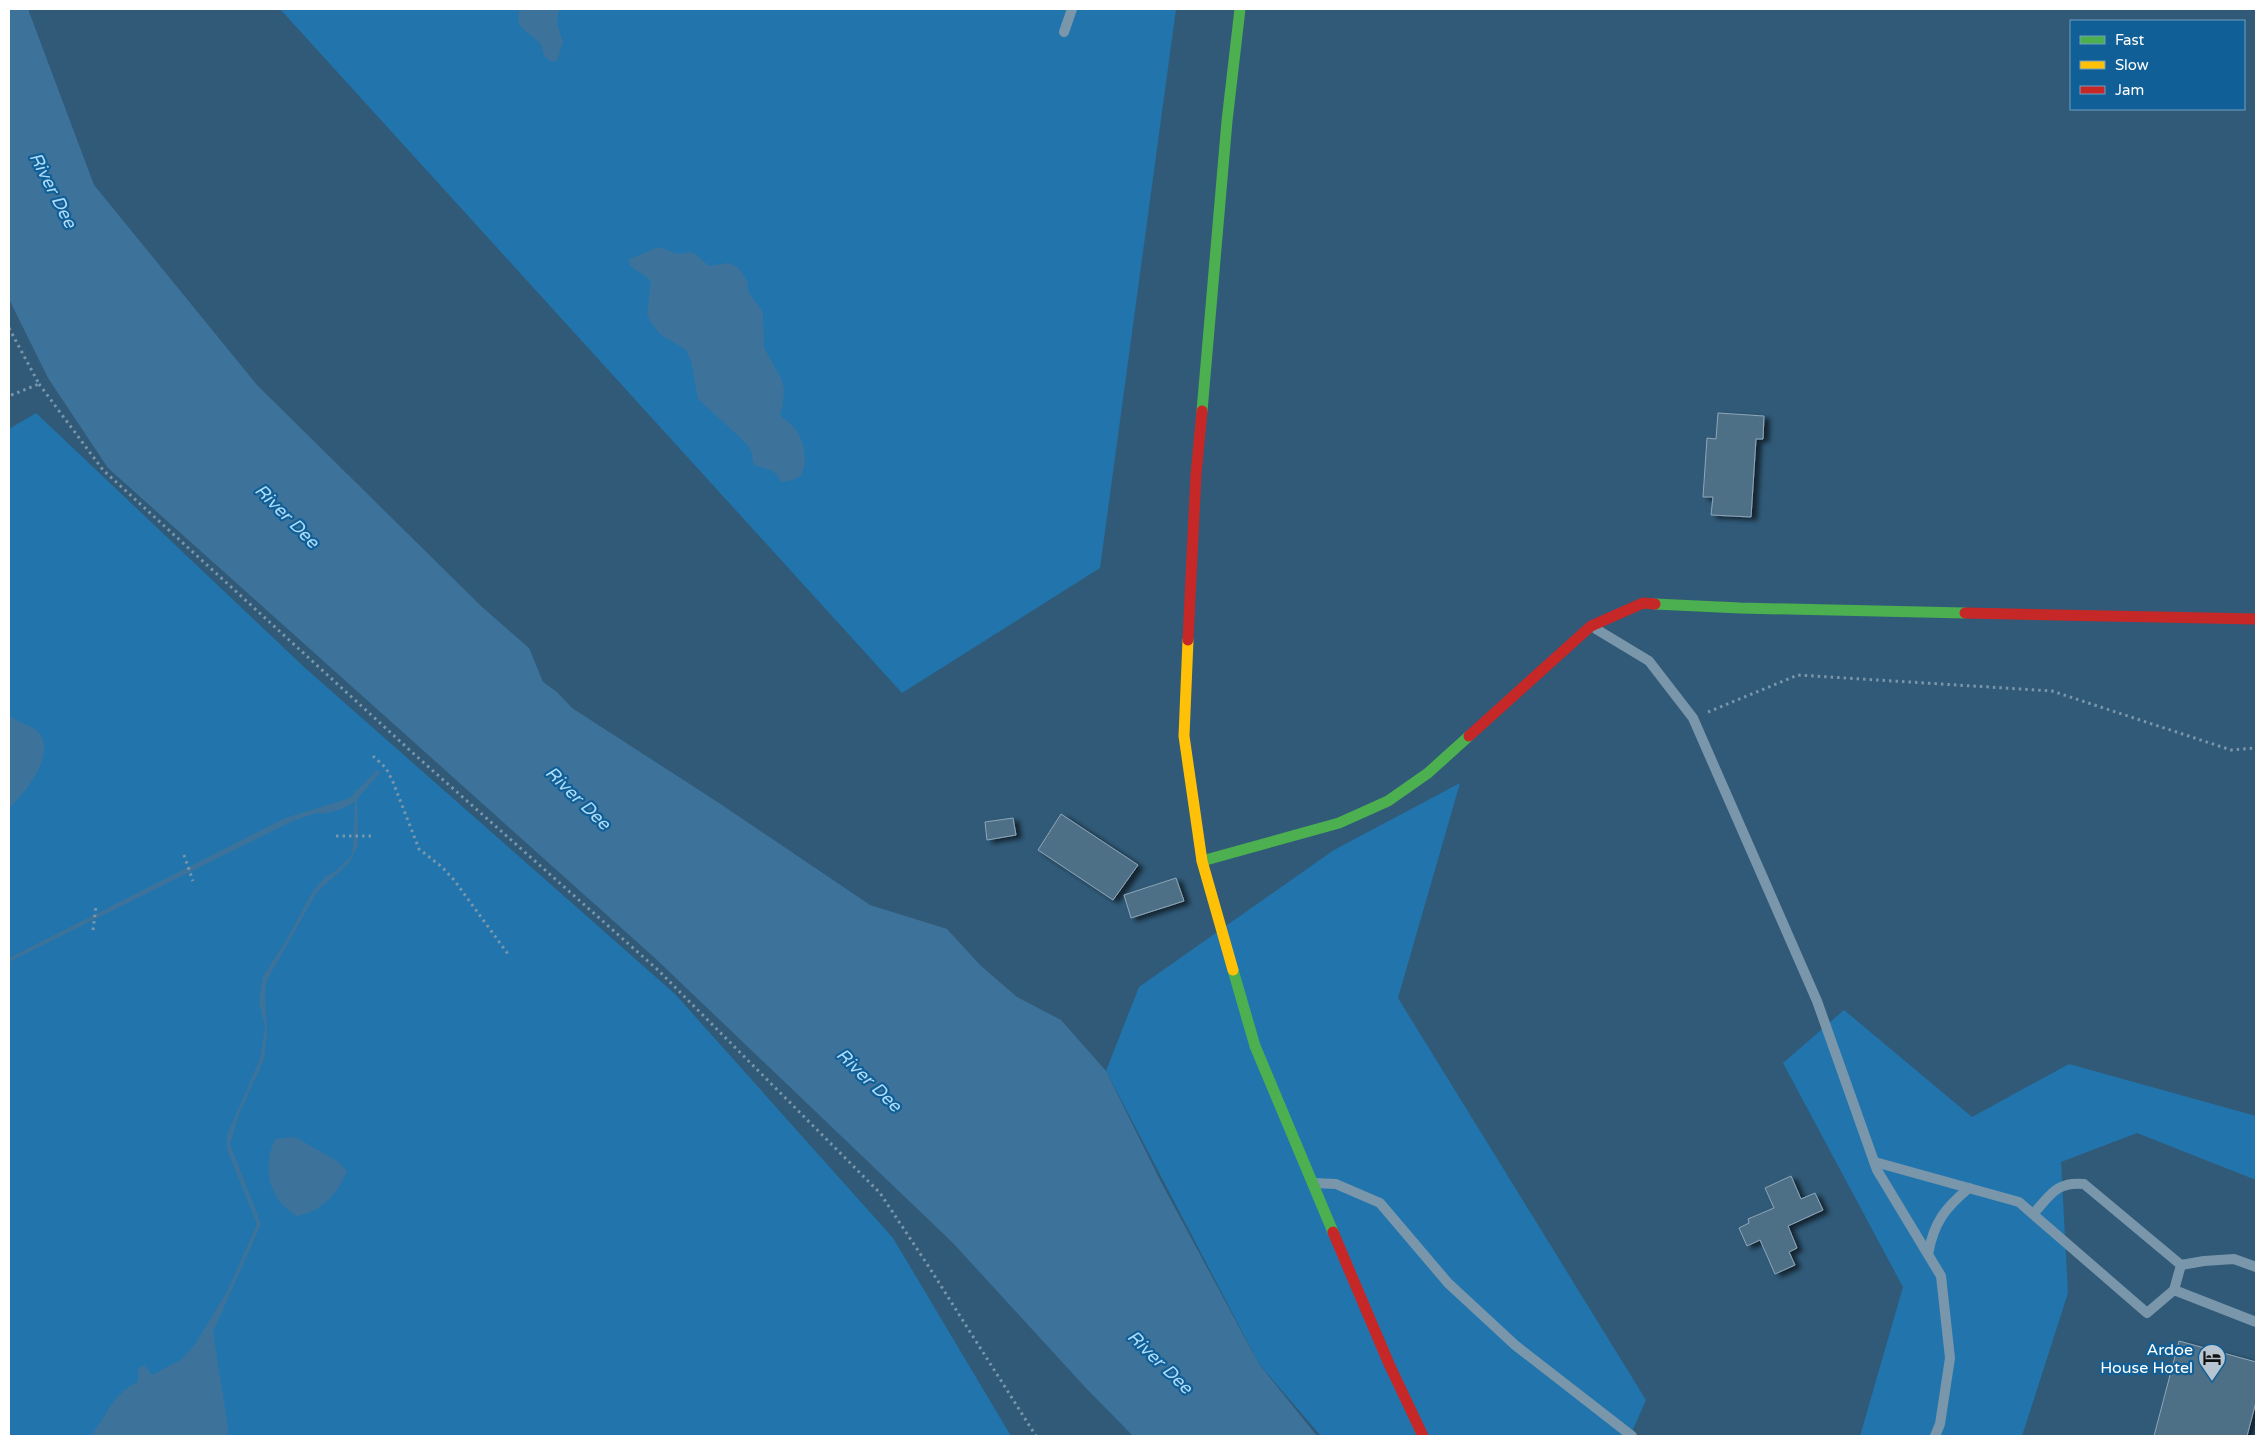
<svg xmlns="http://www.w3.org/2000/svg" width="2265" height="1445" viewBox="0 0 2265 1445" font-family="'Varela Round',sans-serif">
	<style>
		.green { fill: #2175ac }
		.water { fill: #3d739b }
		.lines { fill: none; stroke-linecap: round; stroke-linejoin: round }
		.stream { stroke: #3d739b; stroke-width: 6 }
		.building { fill: #4d6f87; stroke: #8ea6b8; filter: url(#shadow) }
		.path { stroke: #7996ab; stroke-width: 3; stroke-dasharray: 2.5 4; stroke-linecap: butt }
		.lane { stroke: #7996ab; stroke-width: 10 }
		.fast { stroke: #4caf50; stroke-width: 11 }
		.slow { stroke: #ffc107; stroke-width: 11 }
		.jam { stroke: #c62828; stroke-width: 11 }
		.labels { text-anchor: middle; stroke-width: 4.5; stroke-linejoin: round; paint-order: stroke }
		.poi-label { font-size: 16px; fill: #fff; stroke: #115f97; text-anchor: end }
		.water-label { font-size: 18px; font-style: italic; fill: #addcfa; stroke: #115f97 }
	</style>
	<defs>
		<filter id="shadow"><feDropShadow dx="5.5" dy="3" stdDeviation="2.5" flood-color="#0009"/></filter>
	</defs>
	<rect width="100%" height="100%" fill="#305a78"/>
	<g class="green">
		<path d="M280,9H1176L1100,568L902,693Z"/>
		<path d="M36,413L304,667L675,994L893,1238L1011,1436H9V429Z"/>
		<path d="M1460,783L1398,998L1646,1400L1630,1436H1321L1259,1364L1106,1071L1139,987L1334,850Z"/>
		<path d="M1844,1010L1972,1117L2069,1064L2256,1116V1180L2137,1133L2061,1162L2068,1293L2022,1436H1860L1903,1287L1783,1063Z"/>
	</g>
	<g class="water">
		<path d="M9,9H28L94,185L257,385L481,606L529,648L543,682L557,692L572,708L719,803L870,905L947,929L980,965L1017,997L1061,1020L1106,1071L1161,1182L1259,1364L1317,1436H1133L1085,1387L952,1242L656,959L108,468L48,378L9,299Z"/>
		<path d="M519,9H559L557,23L563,42L557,61L552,62L544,56L541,44L521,27L518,21Z"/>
		<path d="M659,247L677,254L690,252L694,253L709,266L728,263L738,267L747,281L749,293L763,312L764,348L781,378L784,389L783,404L780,415C785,420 792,424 797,431C804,441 809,465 800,476C795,480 787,481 782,482L773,471L754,465L751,451L747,444L698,399L691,361L686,350L661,335L650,321L647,314L651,282C646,274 635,272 629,264V259Z"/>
		<path d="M9,715C18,723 33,726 38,732C58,754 25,793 9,808Z"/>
		<path d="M377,770L381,772L357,799L358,845L349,863L317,892L267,980L265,993L267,1033L264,1059L239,1114L230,1144L261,1224L213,1332L228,1427L227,1436H91C106,1416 114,1392 138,1382V1369L144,1365L152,1375L182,1359L195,1344L228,1290L257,1224L227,1149V1135L260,1059L265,1027L259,1002L263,976L284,944L313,891L325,877L337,870L351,856L353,846L355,800L293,821L9,962V958L285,818L350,798Z"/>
		<path d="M295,1137L337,1161L347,1171C338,1193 321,1212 297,1216C268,1199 262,1169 275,1139Z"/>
	</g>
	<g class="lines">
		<path class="stream" d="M320,811C335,808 351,805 359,792"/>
	</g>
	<g class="building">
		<path d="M1718,413L1764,416L1763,439H1756L1751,517L1711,515L1713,497H1703L1707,438L1716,439Z"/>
		<path d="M1061,814L1138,865L1113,900L1038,850Z"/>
		<path d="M1013,818L1016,835L987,840L985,822Z"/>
		<path d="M1176,878L1184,901L1131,918L1124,895Z"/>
		<path d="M1791,1176L1801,1199L1815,1193L1823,1210L1788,1226L1797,1248L1789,1252L1795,1265L1775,1274L1760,1240L1747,1246L1739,1228L1749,1223L1748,1219L1774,1208L1765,1188Z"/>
		<path d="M2179,1341L2256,1362V1402L2247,1436H2154Z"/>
	</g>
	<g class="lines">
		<g class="path">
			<path d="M9,328L39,384L9,396"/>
			<path d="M39,384L103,470L414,754L658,970L880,1193L929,1267L1036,1436"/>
			<path d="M1708,712L1798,675L2052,691L2231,750L2256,748"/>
			<path d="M373,756L386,768L393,782L419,849L442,867L454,880L508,954"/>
			<path d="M336,836H372"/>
			<path d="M184,855L193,881"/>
			<path d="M93,930L96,906"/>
		</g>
		<g class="lane">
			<path d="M1064,32L1072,9"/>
			<path d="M1596,629L1649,661L1693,718L1817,1001L1877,1170L1941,1276L1950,1358L1940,1424L1935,1436"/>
			<path d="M1875,1162L2019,1202L2147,1313L2174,1290L2256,1322"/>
			<path d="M1314,1183L1336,1184L1380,1203L1448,1283L1515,1345L1632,1436"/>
			<path d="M2033,1214C2050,1196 2056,1181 2084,1184L2181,1265L2174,1290"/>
			<path d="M1928,1254C1934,1222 1945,1208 1969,1188"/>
			<path d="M2181,1265L2204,1261L2234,1259L2256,1267"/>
		</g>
		<g class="fast">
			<path d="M1202,411L1227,121L1240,9"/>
			<path d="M1655,604L1740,608L1965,613"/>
			<path d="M1202,861L1339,823L1388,801L1428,773L1469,736"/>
			<path d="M1233,970L1255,1046L1333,1232"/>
		</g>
		<path class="slow" d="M1188,640L1184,736L1202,861L1233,970"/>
		<g class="jam">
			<path d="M1965,613L2256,619"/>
			<path d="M1188,640L1196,474L1202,411"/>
			<path d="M1469,736L1591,626L1643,603L1655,604"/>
			<path d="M1333,1232L1389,1364L1423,1436"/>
		</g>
	</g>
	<defs>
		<symbol id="hotel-pin" viewBox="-11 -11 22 30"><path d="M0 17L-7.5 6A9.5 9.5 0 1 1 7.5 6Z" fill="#b7c5d0" stroke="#115f97"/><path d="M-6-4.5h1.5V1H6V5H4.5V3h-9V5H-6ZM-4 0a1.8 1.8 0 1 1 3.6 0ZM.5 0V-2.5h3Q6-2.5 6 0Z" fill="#111"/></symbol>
	</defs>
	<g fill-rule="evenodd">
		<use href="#hotel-pin" x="2196" y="1342" width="32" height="43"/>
	</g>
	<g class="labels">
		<g class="poi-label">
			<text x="2193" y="1355">Ardoe<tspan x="2193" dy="18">House Hotel</tspan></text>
		</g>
		<g class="water-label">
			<text transform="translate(53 190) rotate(63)" y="6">River Dee</text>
			<text transform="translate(287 516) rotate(45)" y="6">River Dee</text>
			<text transform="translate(578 798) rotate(44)" y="6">River Dee</text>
			<text transform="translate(869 1080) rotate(44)" y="6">River Dee</text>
			<text transform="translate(1160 1362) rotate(44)" y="6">River Dee</text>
		</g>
	</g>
	<rect width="2265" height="1445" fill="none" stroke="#ffffff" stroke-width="20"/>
	<rect x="2070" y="20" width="175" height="90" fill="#115f97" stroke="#709fc1"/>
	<rect x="2080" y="36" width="25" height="8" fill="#4caf50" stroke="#709fc1"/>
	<text x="2115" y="45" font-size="15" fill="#ffffff">Fast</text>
	<rect x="2080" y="61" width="25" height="8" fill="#ffc107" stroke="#709fc1"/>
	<text x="2115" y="70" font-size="15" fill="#ffffff">Slow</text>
	<rect x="2080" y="86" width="25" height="8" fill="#c62828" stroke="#709fc1"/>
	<text x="2115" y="95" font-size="15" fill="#ffffff">Jam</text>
</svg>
